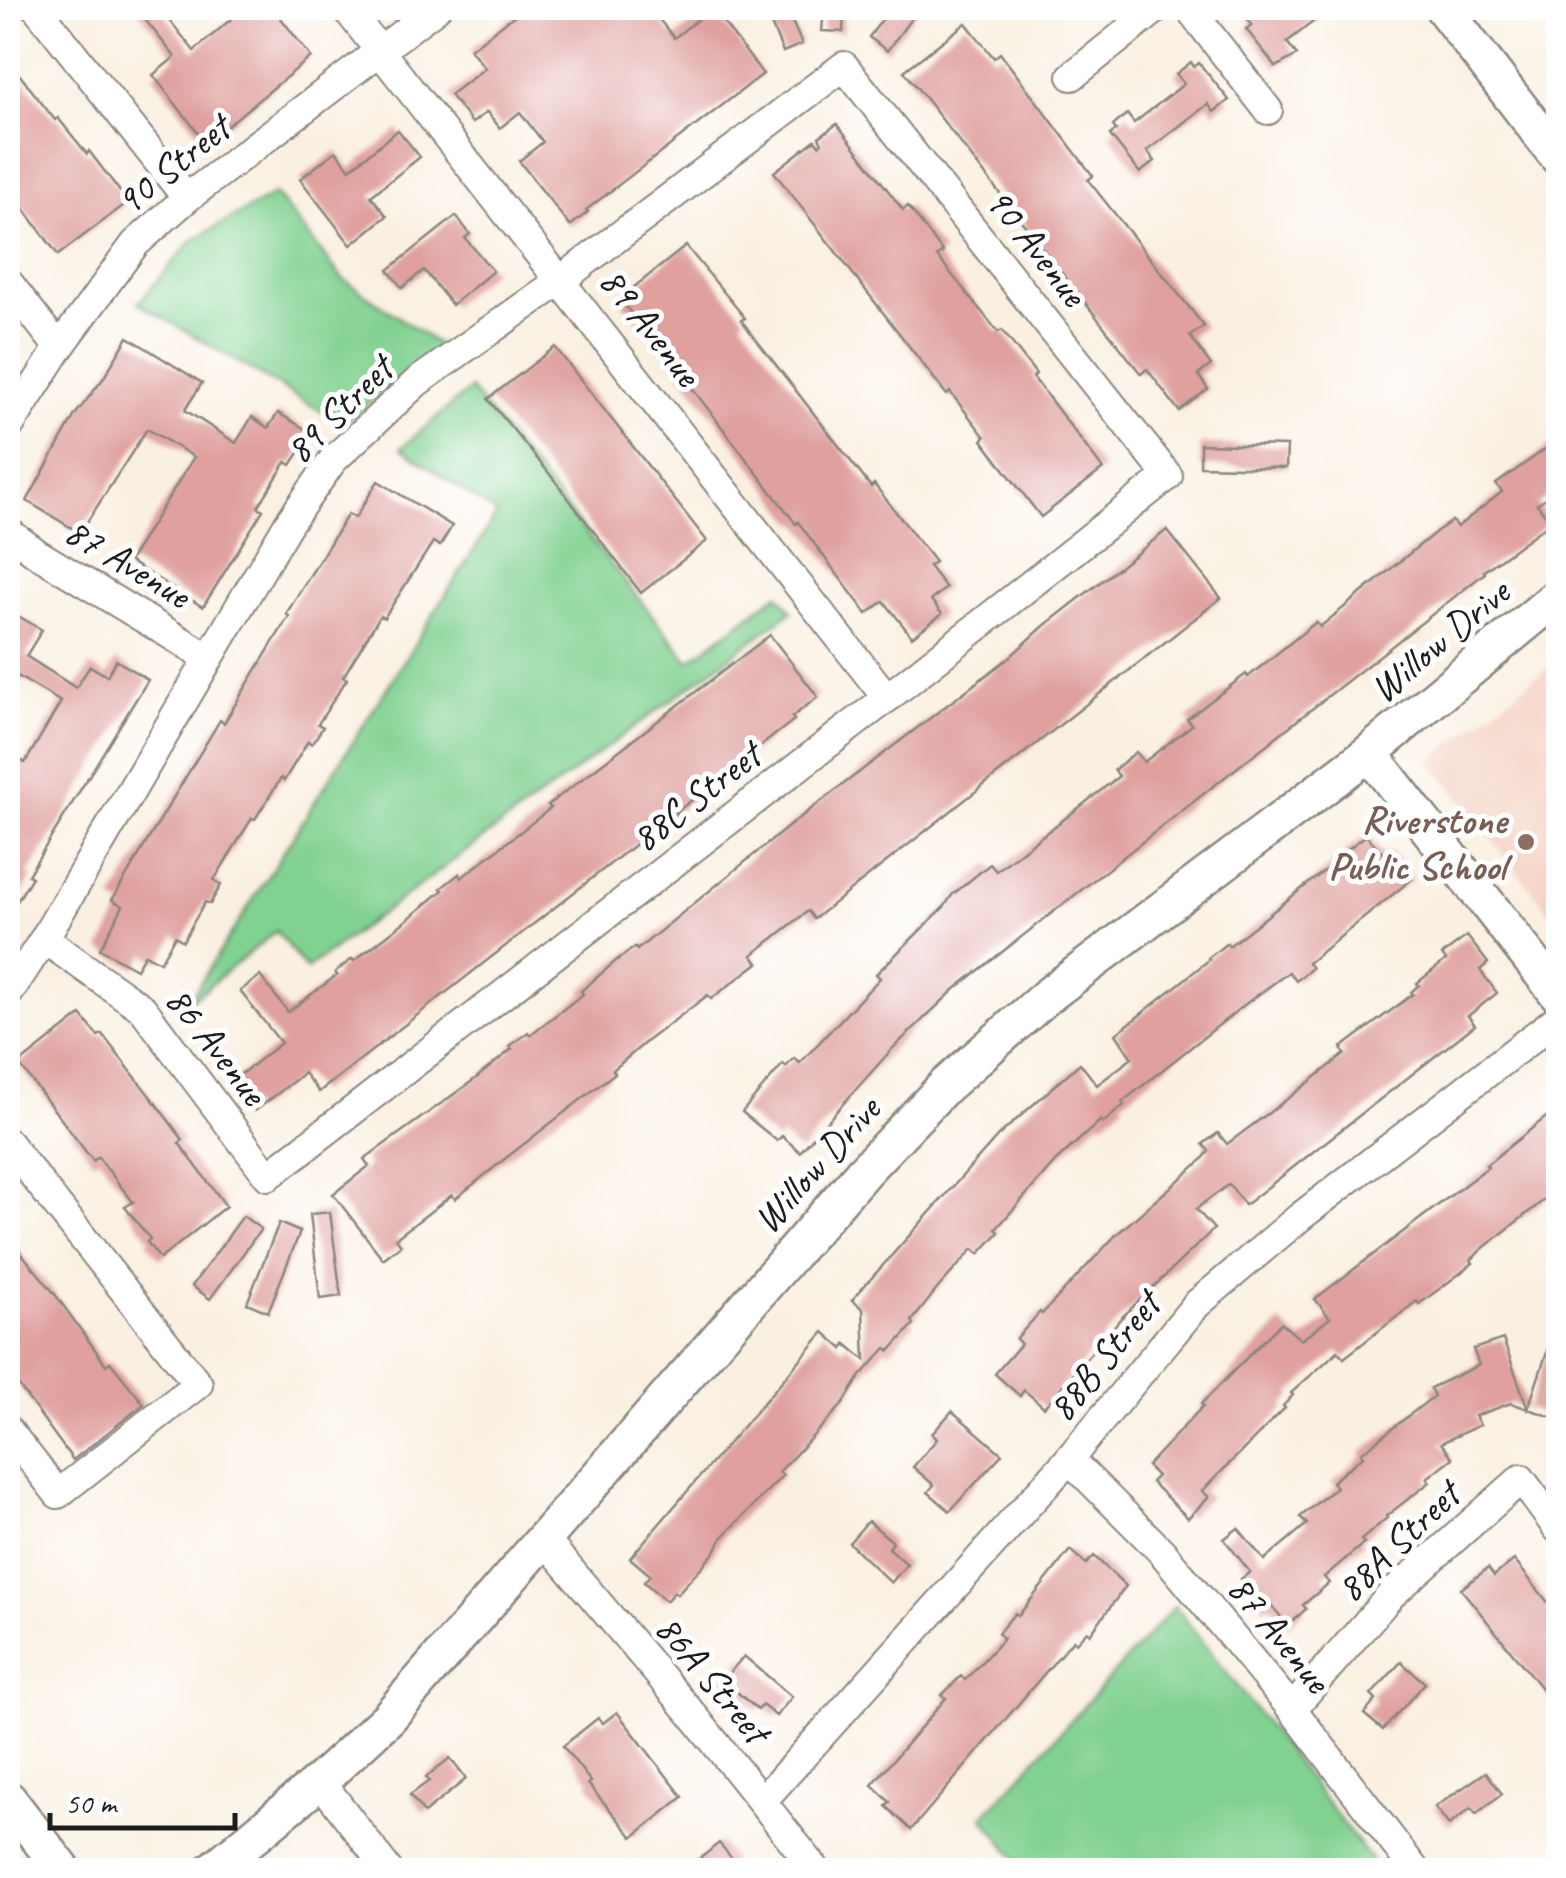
<svg xmlns="http://www.w3.org/2000/svg" width="1566" height="1878" viewBox="0 0 1566 1878" font-family="Caveat,sans-serif">
	<style>
		.built { fill: #f5d2c3 }
		.green { fill: #81d191; stroke: #4e7656; stroke-width: 2.5 }
		.building { fill: #dfa09e }
		.lines { fill: none; stroke-linecap: round; stroke-linejoin: round }
		.minor-casing { stroke: #8b867f; stroke-width: 32 }
		.tertiary-casing { stroke: #8b867f; stroke-width: 40 }
		.minor { stroke: #fff; stroke-width: 28 }
		.tertiary { stroke: #fff; stroke-width: 35 }
		.education-dot { fill: #8d6e63; stroke: #fff; stroke-width: 4 }
		.labels { text-anchor: middle; stroke-width: 10; stroke-linejoin: round; paint-order: stroke }
		.street-label { font-size: 40px; fill: #1c1c1c; stroke: #fff }
		.education-label { font-size: 40px; font-weight: bold; fill: #785e54; stroke: #fff; text-anchor: end }
	</style>
	<rect width="100%" height="100%" fill="#fff"/>
	<filter id="ink" filterUnits="userSpaceOnUse"><feTurbulence type="fractalNoise" baseFrequency=".01" numOctaves="2"/><feDisplacementMap in="SourceGraphic" scale="20" xChannelSelector="R" yChannelSelector="G"/><feConvolveMatrix kernelMatrix="1 2 1 2 8 2 1 2 1" color-interpolation-filters="sRGB"/></filter>
	<filter id="wash" filterUnits="userSpaceOnUse"><feTurbulence type="fractalNoise" baseFrequency=".0048" numOctaves="4" result="noise"/><feDisplacementMap in="SourceGraphic" scale="40" xChannelSelector="R" yChannelSelector="G"/><feGaussianBlur stdDeviation="2.25" result="paint"/><feColorMatrix in="noise" values="0 0 0 0 0 0 0 0 0 0 0 0 0 0 0 0 0 1.4 0 .05"/><feComposite in="paint" operator="in"/></filter>
	<g filter="url(#wash)">
		<rect width="100%" height="100%" fill="#faf0e2"/>
		<path class="built" d="M1558,660V923L1430,760Z"/>
		<g class="green">
			<path d="M275,194L343,279L440,346L343,424L138,303L193,240Z"/>
			<path d="M470,389L689,661L778,594L792,611L306,969L276,931L187,1004L497,514L401,448Z"/>
			<path d="M1175,1606L1379,1870H1025L983,1817Z"/>
		</g>
		<g id="blocks">
			<g class="building">
				<path d="M136,8H160L194,51L244,8H273L311,57L206,143L153,75L175,57Z"/>
				<path d="M524,8H650L674,38L712,8L763,74L586,210L588,212L570,226L519,161L543,142L520,112L500,128L487,112L472,123L450,95L485,68L470,49Z"/>
				<path d="M764,8H786L802,44L783,52Z"/>
				<path d="M824,8H844L843,32L822,31Z"/>
				<path d="M891,8H919L887,51L869,37Z"/>
				<path d="M1281,8H1331L1287,42L1297,55L1276,67L1246,29L1252,25L1248,20L1263,9L1269,17Z"/>
				<path d="M966,23L994,58L1000,53L1093,176L1088,180L1204,326L1190,336L1211,365L1198,375L1208,389L1179,411L1147,369L1141,374L904,71Z"/>
				<path d="M8,60L55,120L58,118L87,154L89,151L128,202L58,255L8,187Z"/>
				<path d="M1191,62L1194,67L1199,63L1229,100L1214,112L1208,104L1147,151L1155,161L1140,173L1110,135L1116,130L1113,126L1127,114L1134,123L1184,84L1176,74Z"/>
				<path d="M837,124L903,210L908,206L943,252L937,256L998,332L1002,330L1036,374L1033,377L1103,469L1041,517L982,440L985,437L950,392L947,395L774,172L815,140L819,145L822,143L819,137Z"/>
				<path d="M398,130L420,157L371,196L387,216L351,245L300,179L336,151L350,169Z"/>
				<path d="M456,216L470,234L465,238L493,271L452,305L424,270L402,288L388,270Z"/>
				<path d="M686,246L745,318L741,320L871,487L874,484L935,562L929,566L946,588L931,600L942,614L912,637L884,601L867,614L798,522L796,524L656,341L619,299Z"/>
				<path d="M128,337L202,383L185,410L236,443L252,417L268,428L278,413L312,433L291,465L286,462L258,507L263,510L203,607L129,561L194,457L147,429L80,533L27,501L75,415L103,379Z"/>
				<path d="M555,347L707,541L641,593L552,477L488,399Z"/>
				<path d="M1558,440V489L1537,504L1551,522L1484,571L1485,573L955,989L893,1048L800,1152L782,1136L777,1141L742,1112L783,1064L786,1067L794,1058L800,1063L880,978L876,974L945,906L952,895L990,864L996,871L1076,810L1119,776L1114,770L1136,752L1144,762L1192,725L1187,719L1246,674L1248,677L1316,622L1320,627L1437,531L1452,521L1457,527L1502,492L1496,484Z"/>
				<path d="M1200,444L1287,446L1286,468L1200,466Z"/>
				<path d="M378,481L452,526L440,546L433,542L384,618L380,616L343,677L347,679L318,724L323,727L312,744L308,741L284,781L281,778L255,819L252,818L214,880L221,885L210,904L205,902L183,941L175,936L160,962L145,954L136,969L100,949L123,906L112,900L220,720L224,723L289,616L286,614L322,556L348,514L355,518Z"/>
				<path d="M1167,530L1221,598L814,919L808,911L752,955L758,963L711,999L708,995L647,1041L613,1070L615,1073L506,1158L455,1199L452,1195L396,1238L401,1245L383,1259L333,1194L369,1166L364,1159L475,1079L512,1049L510,1046L528,1032L530,1035L583,994L581,991L617,960L635,947L637,950L794,822L1010,657L1044,626Z"/>
				<path d="M8,610L42,630L26,656L76,688L90,666L107,676L116,660L148,680L28,875L32,877L8,916V752L25,763L61,702L14,674L8,685Z"/>
				<path d="M770,635L818,697L792,717L794,720L319,1092L304,1073L255,1111L232,1081L281,1043L240,991L260,976L288,1012L337,975L335,972L352,959L354,961L408,919L443,890L441,888L459,874L461,878L551,808L548,805Z"/>
				<path d="M1366,835L1385,855L1390,851L1412,879L1308,963L1312,968L1296,981L1289,972L1248,1002L1122,1102L1124,1105L1103,1123L1101,1120L1056,1161L996,1229L999,1232L979,1254L973,1249L938,1288L912,1321L914,1324L890,1351L886,1348L860,1377L843,1404L779,1472L783,1475L722,1538L714,1553L677,1594L674,1592L666,1601L644,1582L650,1575L630,1558L824,1332L843,1349L846,1344L865,1360L863,1309L852,1300L998,1136L1080,1063L1097,1085L1132,1058L1116,1034L1209,960L1208,958L1227,943L1229,946L1346,854L1344,852Z"/>
				<path d="M1467,936L1488,963L1480,970L1497,993L1468,1016L1475,1025L1245,1205L1229,1184L1196,1209L1214,1229L1122,1317L1044,1407L1024,1390L1020,1396L995,1374L1021,1344L1016,1339L1040,1312L1042,1314L1117,1234L1202,1160L1209,1151L1203,1144L1218,1133L1227,1144L1294,1094L1345,1054L1341,1048L1413,994L1411,992L1419,985L1417,983L1446,960L1442,955Z"/>
				<path d="M81,1015L98,1036L102,1034L160,1109L183,1140L179,1143L226,1206L160,1259L147,1242L150,1239L125,1207L133,1202L98,1157L93,1161L19,1064Z"/>
				<path d="M1550,1114L1558,1125V1189L1481,1250L1471,1260L1473,1263L1458,1275L1419,1304L1417,1301L1344,1358L1338,1351L1291,1393L1293,1395L1283,1406L1285,1408L1202,1491L1209,1497L1188,1518L1151,1482L1157,1476L1147,1466L1203,1406L1201,1404L1281,1323L1301,1340L1330,1318L1315,1299L1488,1167L1486,1165Z"/>
				<path d="M330,1212L341,1296L320,1299L310,1214Z"/>
				<path d="M243,1216L261,1229L210,1299L192,1286Z"/>
				<path d="M279,1223L300,1232L268,1312L247,1303Z"/>
				<path d="M8,1237L55,1294L106,1365L110,1362L144,1404L73,1460L8,1371Z"/>
				<path d="M1555,1327L1558,1328V1419L1511,1403L1475,1416L1480,1425L1441,1443L1453,1458L1427,1478L1430,1482L1386,1516L1387,1518L1361,1540L1364,1543L1324,1577L1329,1583L1303,1605L1306,1609L1288,1625L1270,1604L1265,1608L1241,1579L1250,1572L1224,1539L1238,1528L1264,1560L1307,1524L1300,1517L1336,1487L1332,1482L1363,1456L1361,1453L1434,1396L1430,1388L1479,1365L1473,1349L1503,1339L1528,1409Z"/>
				<path d="M952,1411L1002,1454L950,1511L928,1492L934,1485L913,1467L937,1439L932,1434Z"/>
				<path d="M868,1521L893,1542L889,1548L907,1564L891,1583L849,1543Z"/>
				<path d="M1070,1550L1086,1564L1094,1556L1126,1586L1090,1634L1087,1631L1076,1643L1073,1640L911,1830L886,1806L890,1802L872,1785L946,1698L942,1695L961,1676L965,1680L1001,1641L1003,1638L998,1633L1015,1613L1018,1616Z"/>
				<path d="M1514,1560L1558,1615V1709L1461,1589L1488,1568L1494,1576Z"/>
				<path d="M744,1656L792,1697L776,1716L762,1705L758,1710L723,1680Z"/>
				<path d="M1401,1662L1425,1683L1383,1730L1364,1714L1376,1700L1371,1695Z"/>
				<path d="M617,1712L683,1797L633,1837L588,1784L591,1782L563,1746L598,1718L603,1723Z"/>
				<path d="M450,1758L466,1779L424,1813L410,1795L429,1781L426,1777Z"/>
				<path d="M1486,1772L1502,1794L1476,1814L1471,1808L1449,1825L1435,1807Z"/>
				<path d="M719,1843L734,1861L722,1870H686Z"/>
			</g>
		</g>
	</g>
	<g filter="url(#ink)">
		<use href="#blocks" fill-opacity="0" stroke="#8b867f" stroke-width="2.5"/>
		<g class="lines">
			<defs>
				<g id="minor">
					<path d="M37,8L187,198"/>
					<path d="M346,8L887,698"/>
					<path d="M1189,8L1268,110"/>
					<path d="M1072,76L1157,8"/>
					<path d="M8,282L59,348"/>
					<path d="M8,428L59,348L135,244L187,198L436,8"/>
					<path d="M8,532L38,554L209,658"/>
					<path d="M8,994L44,939L288,524L333,460L417,382L561,280L844,66L1168,476L887,698L268,1176L143,1009L44,939"/>
					<path d="M8,1143L198,1384L58,1494L8,1430"/>
					<path d="M1069,1459L1162,1552L1292,1709L1415,1870"/>
					<path d="M544,1539L693,1715L816,1870"/>
					<path d="M1292,1709L1391,1595L1521,1479L1558,1529"/>
					<path d="M320,1781L388,1870"/>
					<path d="M762,1801L1069,1459L1197,1304L1300,1217L1558,1018"/>
				</g>
				<g id="tertiary">
					<path d="M1443,8L1558,157"/>
					<path d="M1369,753L1558,994"/>
					<path d="M8,1799L63,1870"/>
					<path d="M213,1870L320,1781L388,1718L864,1171L945,1086L1046,997L1369,753L1558,596"/>
				</g>
			</defs>
			<use href="#minor" class="minor-casing"/>
			<use href="#tertiary" class="tertiary-casing"/>
			<use href="#minor" class="minor"/>
			<use href="#tertiary" class="tertiary"/>
		</g>
	</g>
	<circle class="education-dot" cx="1526" cy="842" r="10"/>
	<g class="labels">
		<g class="street-label">
			<text transform="translate(172 164) rotate(-39)" y="14">90 Street</text>
			<text transform="translate(1037 246) rotate(52)" y="14">90 Avenue</text>
			<text transform="translate(651 326) rotate(52)" y="14">89 Avenue</text>
			<text transform="translate(338 409) rotate(-45)" y="14">89 Street</text>
			<text transform="translate(128 562) rotate(31)" y="14">87 Avenue</text>
			<text transform="translate(1439 640) rotate(-40)" y="14">Willow Drive</text>
			<text transform="translate(695 796) rotate(-38)" y="14">88C Street</text>
			<text transform="translate(217 1045) rotate(52)" y="14">86 Avenue</text>
			<text transform="translate(816 1164) rotate(-48)" y="14">Willow Drive</text>
			<text transform="translate(1103 1356) rotate(-51)" y="14">88B Street</text>
			<text transform="translate(1397 1541) rotate(-44)" y="14">88A Street</text>
			<text transform="translate(1280 1633) rotate(51)" y="14">87 Avenue</text>
			<text transform="translate(713 1678) rotate(50)" y="14">86A Street</text>
		</g>
		<g class="education-label">
			<text x="1506" y="833">Riverstone<tspan x="1506" dy="46">Public School</tspan></text>
		</g>
	</g>
	<rect width="1566" height="1878" fill="none" stroke="#fff" stroke-width="40"/>
	<path d="M50 1813v15h185v-15" fill="none" stroke="#1c1c1c" stroke-width="5"/>
	<text x="65" y="1813" font-size="30" fill="#1c1c1c" stroke="#ffffff" stroke-width="8" paint-order="stroke">50 m</text>
</svg>
